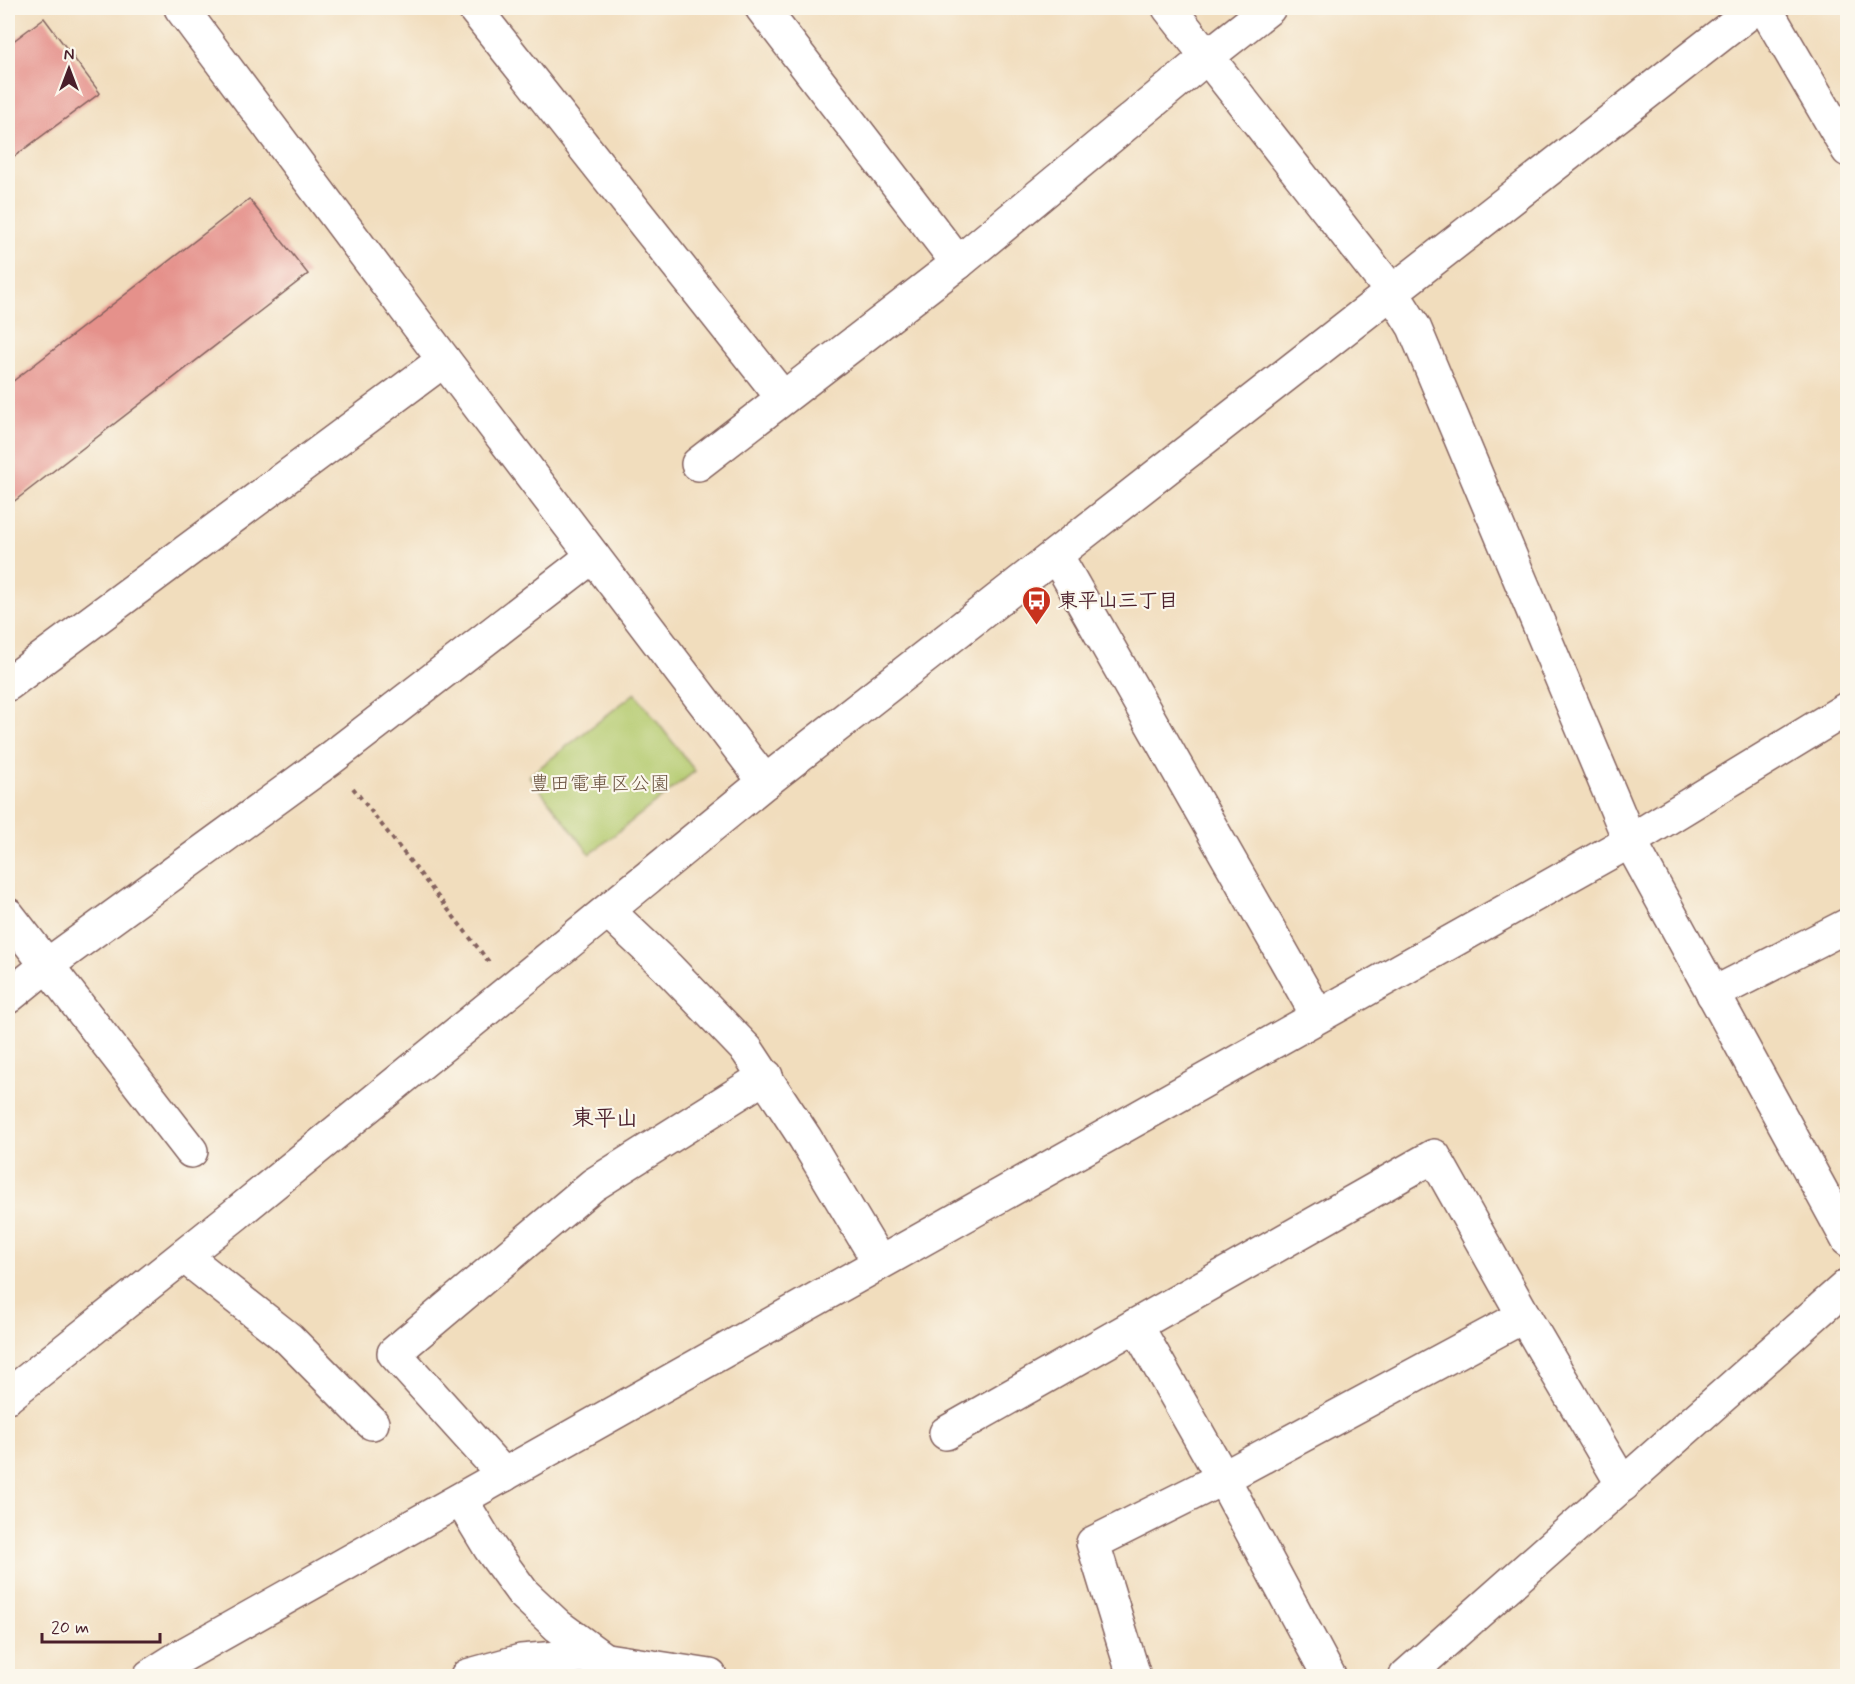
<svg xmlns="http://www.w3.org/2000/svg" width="1855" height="1684" viewBox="0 0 1855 1684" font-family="Mynerve,'Klee One',sans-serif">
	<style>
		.green { fill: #b4ca6e; stroke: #7f744c; stroke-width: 1.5 }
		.building { fill: #e5918b }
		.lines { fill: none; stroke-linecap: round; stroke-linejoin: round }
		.minor-casing { stroke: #84625e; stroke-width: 36 }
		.tertiary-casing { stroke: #84625e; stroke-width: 36 }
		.path { stroke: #84625e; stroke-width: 4; stroke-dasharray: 4.5 4.5; stroke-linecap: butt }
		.minor { stroke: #fff; stroke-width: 33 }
		.tertiary { stroke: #fff; stroke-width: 33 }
		.labels { text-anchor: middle; stroke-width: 4.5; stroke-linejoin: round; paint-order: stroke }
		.poi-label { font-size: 20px; font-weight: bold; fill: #4a1f2b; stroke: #fbf7ec; text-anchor: start }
		.park-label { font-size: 20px; fill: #6a523f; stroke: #fbf7ec }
		.quarter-label { font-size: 22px; font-weight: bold; fill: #4a1f2b; stroke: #fbf7ec }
	</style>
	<rect width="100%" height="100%" fill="#fbf7ec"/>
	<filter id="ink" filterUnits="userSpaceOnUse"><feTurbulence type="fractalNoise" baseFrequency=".0167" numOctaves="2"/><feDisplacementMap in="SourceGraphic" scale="12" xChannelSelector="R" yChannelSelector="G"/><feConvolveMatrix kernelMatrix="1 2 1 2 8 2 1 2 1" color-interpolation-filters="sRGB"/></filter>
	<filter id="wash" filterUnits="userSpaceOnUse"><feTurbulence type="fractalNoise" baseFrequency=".008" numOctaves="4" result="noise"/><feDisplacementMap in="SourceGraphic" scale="24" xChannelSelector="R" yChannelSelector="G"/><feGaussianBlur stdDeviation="1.35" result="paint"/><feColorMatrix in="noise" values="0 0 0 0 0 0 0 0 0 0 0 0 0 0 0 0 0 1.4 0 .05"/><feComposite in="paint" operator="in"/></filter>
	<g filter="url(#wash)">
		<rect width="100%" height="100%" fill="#f1ddbd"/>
		<path class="green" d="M635,693L695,771L590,854L529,776Z"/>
		<g id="blocks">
			<g class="building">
				<path d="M44,18L100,93L8,161V45Z"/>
				<path d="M249,199L308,274L8,506V385Z"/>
			</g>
		</g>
	</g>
	<g filter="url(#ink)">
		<use href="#blocks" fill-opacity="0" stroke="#84625e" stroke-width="1.5"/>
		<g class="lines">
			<defs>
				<g id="minor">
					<path d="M181,8L444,360L765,782"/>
					<path d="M474,8L783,398"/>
					<path d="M1169,8L1392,292L1414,327L1630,841L1848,1240"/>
					<path d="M1765,8L1848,150"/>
					<path d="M958,263L1208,56L1269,8"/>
					<path d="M698,464L958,263L762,8"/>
					<path d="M1056,555L1318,1016"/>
					<path d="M8,684L444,360"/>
					<path d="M608,911L667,967L747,1050L805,1138L879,1262"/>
					<path d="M8,915L191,1151"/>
					<path d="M1713,994L1848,925"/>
					<path d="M8,997L46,966L330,759L593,556"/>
					<path d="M184,1256L289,1339L372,1423"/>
					<path d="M1136,1325L1223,1478L1329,1676"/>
					<path d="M946,1433L1434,1156L1524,1316L1623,1485"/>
					<path d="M504,1475L394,1353L593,1185L766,1076"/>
					<path d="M461,1500L490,1548L523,1593L558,1626L606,1661"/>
					<path d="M467,1676L521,1661L581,1656L710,1676"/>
					<path d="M1134,1676L1093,1543L1223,1478L1524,1316"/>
					<path d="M1406,1676L1848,1285"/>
				</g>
				<g id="tertiary">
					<path d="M8,1396L236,1214L765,782L1755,8"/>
					<path d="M150,1676L180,1657L1630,841L1848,708"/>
				</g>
			</defs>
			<use href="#minor" class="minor-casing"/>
			<use href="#tertiary" class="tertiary-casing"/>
			<path class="path" d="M353,788L489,962"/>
			<use href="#minor" class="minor"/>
			<use href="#tertiary" class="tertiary"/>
		</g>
	</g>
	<defs>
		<symbol id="bus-pin" viewBox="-11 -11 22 30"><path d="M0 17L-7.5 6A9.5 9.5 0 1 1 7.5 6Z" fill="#c8321e" stroke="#fbf7ec"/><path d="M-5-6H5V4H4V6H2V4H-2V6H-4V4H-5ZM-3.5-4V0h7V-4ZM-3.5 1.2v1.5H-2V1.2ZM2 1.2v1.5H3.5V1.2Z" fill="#fff"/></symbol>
	</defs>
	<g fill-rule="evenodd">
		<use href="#bus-pin" x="1020" y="584" width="33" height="45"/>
	</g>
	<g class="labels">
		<g class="poi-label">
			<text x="1058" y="607">東平山三丁目</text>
		</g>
		<g class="park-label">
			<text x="600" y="790">豊田電車区公園</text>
		</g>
		<g class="quarter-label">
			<text x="605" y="1125">東平山</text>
		</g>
	</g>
	<rect width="1855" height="1684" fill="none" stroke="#fbf7ec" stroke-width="30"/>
	<g transform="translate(69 69)" stroke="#fbf7ec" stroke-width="4.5" paint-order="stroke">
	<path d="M0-4.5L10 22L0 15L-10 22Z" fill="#4a1f2b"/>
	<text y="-9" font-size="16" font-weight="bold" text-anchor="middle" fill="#4a1f2b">N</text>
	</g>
	<path d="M42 1633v9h118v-9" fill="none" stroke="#4a1f2b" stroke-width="3"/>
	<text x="51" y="1633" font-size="18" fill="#4a1f2b" stroke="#fbf7ec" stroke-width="4.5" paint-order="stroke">20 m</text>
</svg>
